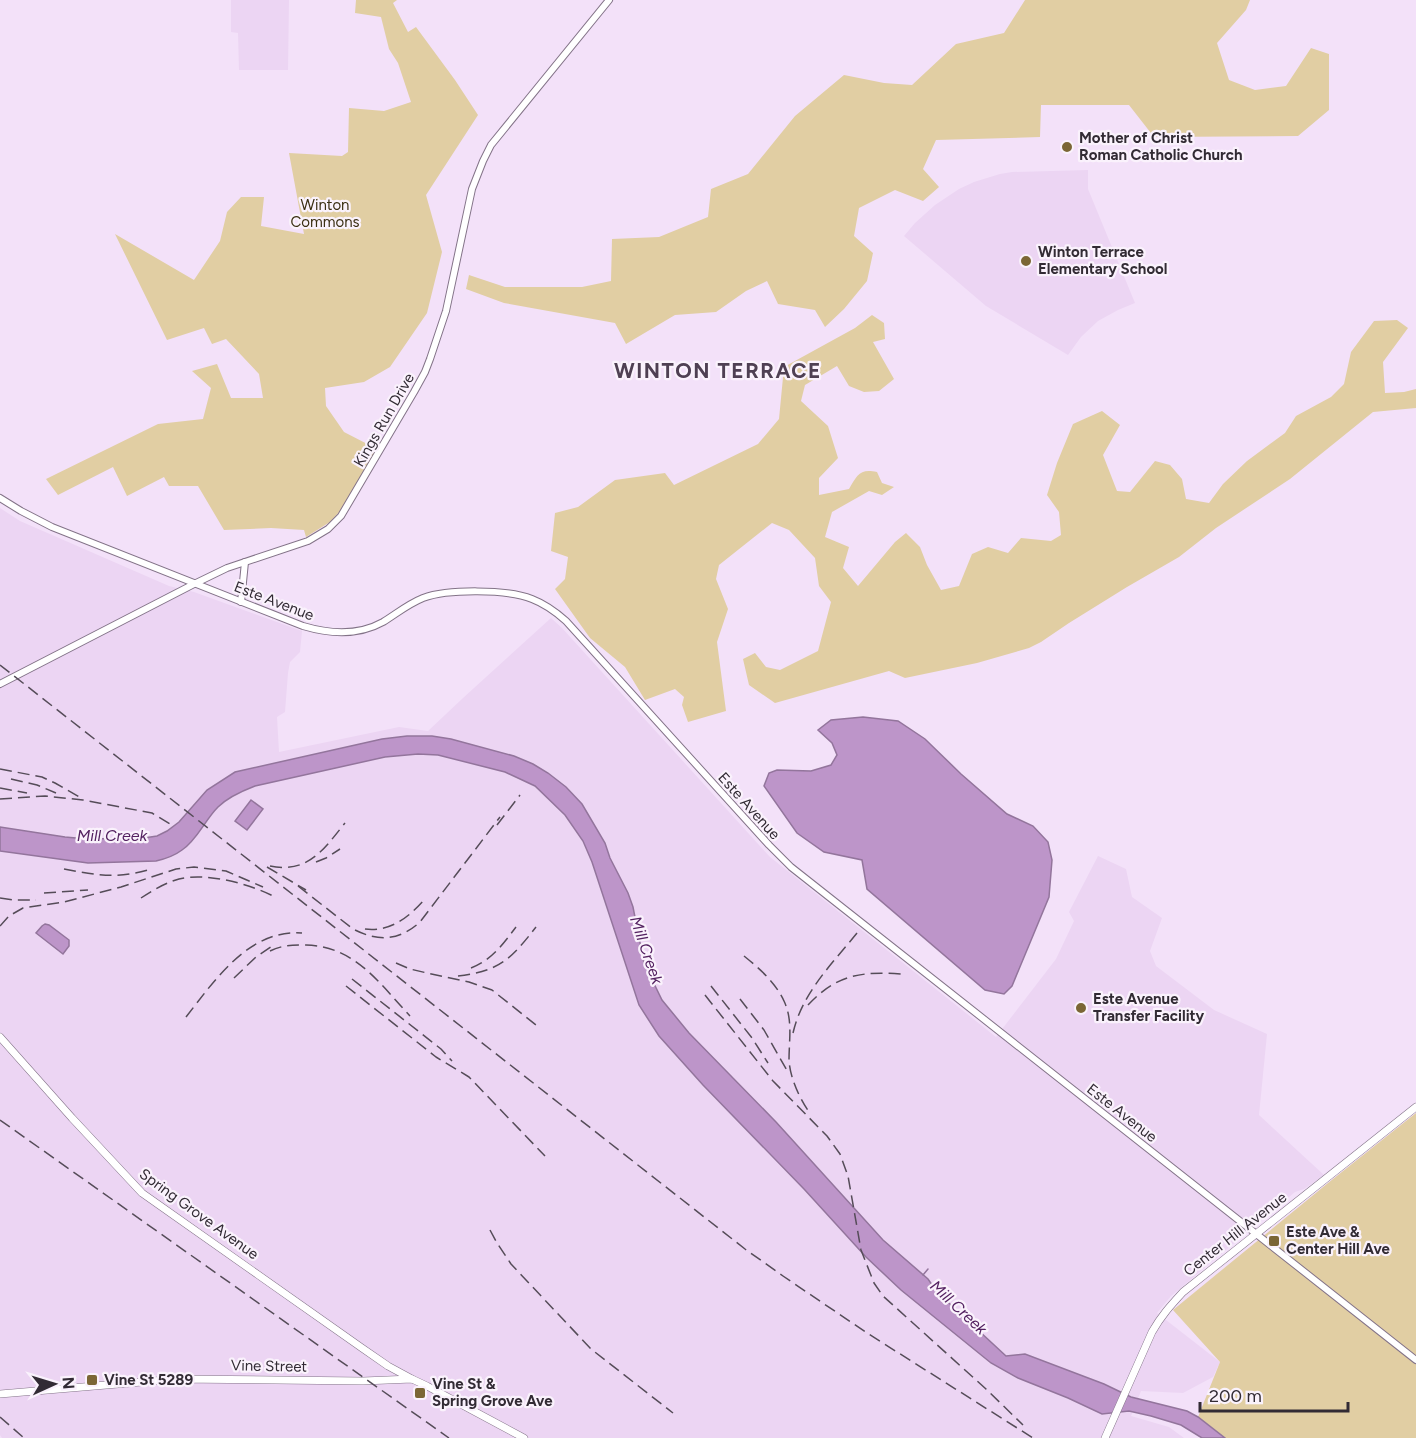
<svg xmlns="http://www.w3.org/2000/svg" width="1416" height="1438" viewBox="0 0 1416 1438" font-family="Figtree,sans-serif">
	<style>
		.built { fill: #ecd5f3 }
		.green { fill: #e1cea3 }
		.water { fill: #bd95c9; stroke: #93759c; stroke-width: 1.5 }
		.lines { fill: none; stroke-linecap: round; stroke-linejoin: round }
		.stream { stroke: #93759c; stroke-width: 1.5 }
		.tertiary-casing { stroke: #837388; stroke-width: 8 }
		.secondary-casing { stroke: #837388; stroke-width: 8 }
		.tertiary { stroke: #fff; stroke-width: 6 }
		.secondary { stroke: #fff; stroke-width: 7 }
		.rail { stroke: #554c58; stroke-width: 1.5; stroke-dasharray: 12 6; stroke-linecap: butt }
		.poi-dot { fill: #7b6635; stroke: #faf2fc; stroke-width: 2 }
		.labels { text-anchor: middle; stroke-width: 4.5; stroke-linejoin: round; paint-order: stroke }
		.poi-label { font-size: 15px; font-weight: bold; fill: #322b34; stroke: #faf2fc; text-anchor: start }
		.park-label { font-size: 15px; fill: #3a2e12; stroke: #faf2fc }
		.street-label { font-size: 15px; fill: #322b34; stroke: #faf2fc }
		.water-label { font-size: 16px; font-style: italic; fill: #542261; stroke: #faf2fc }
		.district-label { font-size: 21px; font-weight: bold; letter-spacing: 1.5px; fill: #4f4053; stroke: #faf2fc }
	</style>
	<rect width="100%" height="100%" fill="#f3e1f9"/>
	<g class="built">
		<path d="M231,0H289L288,70H239L238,33L231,32Z"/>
		<path d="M1088,170V189L1135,303L1118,310L1098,321L1081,337L1068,355L986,306L904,236L915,223L935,205L959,189L974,182L1000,174L1012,172Z"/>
		<path d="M0,508L20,521L169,586L194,592L302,631L300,652L290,662L288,673L285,712L277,717L279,752L399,727L428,731L463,698L551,618L562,628L770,857L996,1037L1056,959L1074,921L1069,912L1098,856L1126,869L1132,897L1162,918L1150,951L1156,966L1214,1010L1267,1034L1259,1115L1324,1175L1304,1189L1295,1192L1171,1296L1157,1313L1220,1362L1213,1377L1183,1393L1141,1391L1131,1416L1169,1427L1184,1438H2L0,1435Z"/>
	</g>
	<g class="green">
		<path d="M356,0H397L393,3L408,32L416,27L455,80L478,115L426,195L442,252L427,313L390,367L364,382L325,388L326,406L344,432L377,449L343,508L330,522L306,537L304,530L271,528L224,530L198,486H169L164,477L127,496L113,467L58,495L46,479L158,424L203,419L211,388L192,371L217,364L231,398H263L259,374L226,339L212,344L204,328L167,340L115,234L194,280L220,241L227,212L241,197H264L261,226L304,234L289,153L342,156L348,152L349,108L384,111L411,102L398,63L389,49L381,17L355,13Z"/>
		<path d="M1025,0H1250L1246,10L1217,43L1229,80L1255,90L1286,86L1311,48L1329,54V110L1298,136L1154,137L1129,105H1041L1040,137L936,140L923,169L939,187L923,201L895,190L859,208L854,236L873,253L867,281L844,309L825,327L815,310L778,304L767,281L746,291L716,312L675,315L626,344L615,323L504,303L466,289L469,275L505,287H582L611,281L612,239L659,237L708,217L711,189L748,174L795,116L844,75L884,83L912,85L956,44L1004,33Z"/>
		<path d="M872,315L884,323L885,339L873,342L894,379L879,391L864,392L849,386L837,366L805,385L801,401L828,426L838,458L819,478V495L849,489C857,475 860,468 877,472L882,483L894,487L882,495L869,491L832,512L825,537L849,547L843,568L858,586L895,542L906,533L920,547L927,565L941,590L959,586L972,554L988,547L1008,553L1021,538L1051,541L1061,535L1059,512L1047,495L1057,463L1073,424L1102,411L1120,425L1103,455L1117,491L1130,492L1155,461L1170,465L1182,479L1186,499L1209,503L1223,484L1247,461L1285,433L1296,416L1331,397L1344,384L1351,352L1374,321L1397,320L1408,328L1383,362L1385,393L1404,392L1416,389V408L1373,412L1290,479L1216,528L1179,557L1127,587L1069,623L1041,642L1029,648L977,663L905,678L889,671L775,703L749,685L743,659L755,653L766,667L780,670L818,651L831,602L819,586L815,558L789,530L772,523L719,565L716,579L728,609L717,642L726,711L688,722L682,705L684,697L675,689L645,700L625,667L590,638L555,589L565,579L568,557L551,551L555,513L578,507L615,480L665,473L674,485L758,444L779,419L784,367L855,328Z"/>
		<path d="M1416,1113V1438H1225L1198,1417L1220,1362L1173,1310L1328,1183Z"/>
	</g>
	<g class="water">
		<path d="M863,717L898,721L925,739L961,774L1007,814L1033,826L1048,842L1052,860L1049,897L1012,986L1004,994L985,990L867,889L862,860L824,852L797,833L764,786L769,773L777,770L811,771L831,765L837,755L832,743L818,730L831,720Z"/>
		<path d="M407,736H432L451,739L514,756L533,764L548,773L566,787L582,804L605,843L610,858L628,893L633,907L644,963L662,1000L689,1033L776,1122L883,1240L928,1279L937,1292L1006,1356L1025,1354L1104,1384L1131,1397L1187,1411L1198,1417L1225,1438H1202L1181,1425L1151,1416L1129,1411L1102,1414L1068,1398L1018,1378L991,1363L901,1290L866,1257L804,1189L703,1085L659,1036L639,1005L592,862L583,841L565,815L535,786L505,772L438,755L418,754L385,757L255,786C242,791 228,797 218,807C205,820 197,840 182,850C174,856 165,859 156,861L88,863L0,851V827L65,837L87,839L144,838L157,836L167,831L179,822L207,790L235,772L382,739Z"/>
		<path d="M251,800L263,809L247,830L235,821Z"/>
		<path d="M45,924L49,925L69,940V946L63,954L36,933L42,926Z"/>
	</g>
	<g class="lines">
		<path class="stream" d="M923,1275L928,1269"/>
		<defs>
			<g id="tertiary">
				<path d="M0,498L21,511L52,527L303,626C330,634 358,636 383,622C396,614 408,604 423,598C448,589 506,589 532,599C545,604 556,612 566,621L769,845L791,867L1416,1360"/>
				<path d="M241,602L245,562"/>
				<path d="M0,684L194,584L227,568L308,541L328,529L341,516L414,392L425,372L430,359L446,311L472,189L483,161L491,145L609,0"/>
			</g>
			<g id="secondary">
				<path d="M0,1037L72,1118L142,1193L362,1348L388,1366L412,1379"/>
				<path d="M0,1394L177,1379L363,1381L412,1379L427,1386L524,1438"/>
				<path d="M1105,1438L1152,1332C1161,1316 1171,1305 1183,1292L1416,1107"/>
			</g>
		</defs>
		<use href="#tertiary" class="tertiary-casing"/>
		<use href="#secondary" class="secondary-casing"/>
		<use href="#tertiary" class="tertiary"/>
		<use href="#secondary" class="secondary"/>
		<g class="rail">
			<path d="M0,665L745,1249L783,1276L867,1333L1033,1438"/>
			<path d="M0,769L42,777L55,783L81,798"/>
			<path d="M11,779L37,785L56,793"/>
			<path d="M0,788L27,793"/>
			<path d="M0,799L45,796L83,800L152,813L170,824"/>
			<path d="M497,825L520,795"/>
			<path d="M316,862L326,858L340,849"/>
			<path d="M270,866C308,874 324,849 345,823"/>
			<path d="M267,867L306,890"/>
			<path d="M64,869C95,875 116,879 148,870"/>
			<path d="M298,886L353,929C378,942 399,941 420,922L500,817"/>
			<path d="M44,893L88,890"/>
			<path d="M0,898L13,900H36"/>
			<path d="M141,898C153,890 165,883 179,879C207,872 250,884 275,897"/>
			<path d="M0,926L9,916L23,908L64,902L121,887L176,869L194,867L226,871L263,887"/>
			<path d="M365,929C390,932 408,918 424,900"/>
			<path d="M270,951C282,945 293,945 306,945C355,946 380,984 410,1016"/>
			<path d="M744,956C760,969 775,982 784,1001C793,1020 789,1040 789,1060C790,1078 799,1097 809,1112"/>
			<path d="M396,963L410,969L427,973L469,982L492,990L536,1025"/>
			<path d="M471,968C492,960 503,944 516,927"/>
			<path d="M458,976C500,971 511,959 536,927"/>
			<path d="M234,978L256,957L275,944"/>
			<path d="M352,979L441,1049L452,1061"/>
			<path d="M346,986L436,1057L469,1077L545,1156"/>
			<path d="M711,986L752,1038L768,1063"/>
			<path d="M705,995L773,1081L827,1136L840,1154L848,1176L861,1250L874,1283L883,1296L986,1389L1023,1425"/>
			<path d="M740,999L764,1030L789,1074"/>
			<path d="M808,1005C836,975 861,971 901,974"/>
			<path d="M186,1017C215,980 249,929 302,933"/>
			<path d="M793,1033C802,993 832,964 857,933"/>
			<path d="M0,1120L449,1438"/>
			<path d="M490,1230L497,1243L511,1264L591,1349L673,1413"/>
			<path d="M0,1417L24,1438"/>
		</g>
	</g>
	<g class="poi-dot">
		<circle cx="1067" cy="147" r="6"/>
		<circle cx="1026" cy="261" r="6"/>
		<circle cx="1081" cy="1008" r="6"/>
		<rect x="1268" y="1235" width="12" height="12" rx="3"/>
		<rect x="86" y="1374" width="12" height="12" rx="3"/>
		<rect x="414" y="1387" width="12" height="12" rx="3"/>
	</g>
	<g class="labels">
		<g class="poi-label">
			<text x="1079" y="143">Mother of Christ<tspan x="1079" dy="17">Roman Catholic Church</tspan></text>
			<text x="1038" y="257">Winton Terrace<tspan x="1038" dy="17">Elementary School</tspan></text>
			<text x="1093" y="1004">Este Avenue<tspan x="1093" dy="17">Transfer Facility</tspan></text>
			<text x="1286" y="1237">Este Ave &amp;<tspan x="1286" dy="17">Center Hill Ave</tspan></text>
			<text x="104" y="1385">Vine St 5289</text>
			<text x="432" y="1389">Vine St &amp;<tspan x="432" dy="17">Spring Grove Ave</tspan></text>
		</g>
		<g class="park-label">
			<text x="325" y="210">Winton<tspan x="325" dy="17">Commons</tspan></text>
		</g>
		<g class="street-label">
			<text transform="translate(384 420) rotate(-60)" y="5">Kings Run Drive</text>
			<text transform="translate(274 601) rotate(21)" y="5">Este Avenue</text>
			<text transform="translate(749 806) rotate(48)" y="5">Este Avenue</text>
			<text transform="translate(1122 1113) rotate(38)" y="5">Este Avenue</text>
			<text transform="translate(199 1214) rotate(36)" y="5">Spring Grove Avenue</text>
			<text transform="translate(1235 1234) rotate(-38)" y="5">Center Hill Avenue</text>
			<text transform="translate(269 1366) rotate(1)" y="5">Vine Street</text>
		</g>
		<g class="water-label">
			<text x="112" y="841">Mill Creek</text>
			<text transform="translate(647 950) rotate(71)" y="6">Mill Creek</text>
			<text transform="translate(959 1307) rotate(43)" y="6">Mill Creek</text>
		</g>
		<g class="district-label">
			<text x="718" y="378">WINTON TERRACE</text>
		</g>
	</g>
	<g transform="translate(54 1384) rotate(86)" stroke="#faf2fc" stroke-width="4.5" paint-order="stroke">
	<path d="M0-4.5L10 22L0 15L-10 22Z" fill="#322b34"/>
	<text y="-9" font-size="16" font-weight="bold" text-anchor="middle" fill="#322b34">N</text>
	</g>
	<path d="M1200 1402v9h148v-9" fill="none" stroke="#322b34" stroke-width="3"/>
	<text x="1209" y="1402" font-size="18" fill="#322b34" stroke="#faf2fc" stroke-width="4.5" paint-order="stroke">200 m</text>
</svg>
